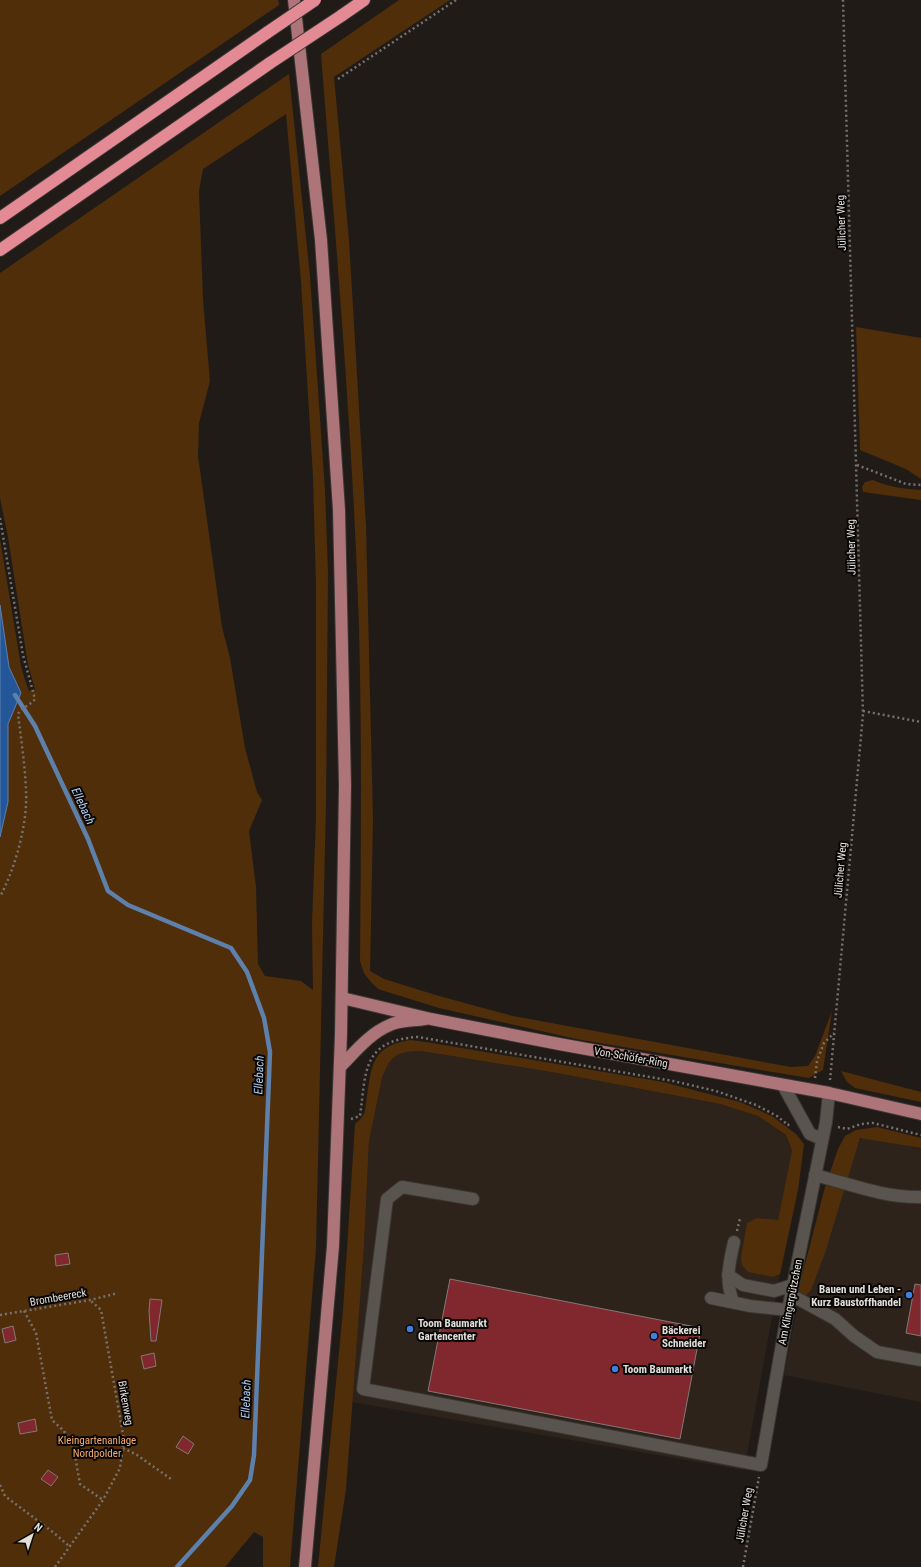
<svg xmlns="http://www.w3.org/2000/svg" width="921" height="1567" viewBox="0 0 921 1567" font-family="'Roboto Condensed',sans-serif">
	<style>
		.built { fill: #2d231a }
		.green { fill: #502e0a; fill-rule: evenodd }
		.water { fill: #245799; stroke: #5d80ad }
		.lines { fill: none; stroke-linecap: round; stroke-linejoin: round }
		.stream { stroke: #5d80ad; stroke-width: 4.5 }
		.building { fill: #80282d; stroke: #827978 }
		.minor-casing { stroke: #393633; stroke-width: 14 }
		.major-casing { stroke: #393633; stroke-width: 14 }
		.highway-casing { stroke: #393633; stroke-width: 14 }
		.path { stroke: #76726e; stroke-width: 2.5; stroke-dasharray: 2 3; stroke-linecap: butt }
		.minor { stroke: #5a544f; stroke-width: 12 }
		.major { stroke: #ad7479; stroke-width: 12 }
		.highway { stroke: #e48a95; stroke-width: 12 }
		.highway-bridge-casing { stroke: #393633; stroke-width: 14; stroke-linecap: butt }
		.highway-bridge { stroke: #e48a95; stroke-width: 12 }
		.shop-dot { fill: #3f7fe0; stroke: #090705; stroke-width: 1.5 }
		.labels { text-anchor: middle; stroke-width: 4; stroke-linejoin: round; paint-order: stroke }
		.street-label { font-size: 11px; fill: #e1dedb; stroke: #090705 }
		.poi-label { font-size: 11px; font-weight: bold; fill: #e1dedb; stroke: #090705; text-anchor: start }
		.park-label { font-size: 11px; fill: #f7ad6a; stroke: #090705 }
		.water-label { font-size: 12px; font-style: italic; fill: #b1ccf2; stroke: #090705 }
	</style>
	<rect width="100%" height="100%" fill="#211b17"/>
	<g class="built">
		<path d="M405,1051H421L557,1073L720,1104L758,1116L786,1135L792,1152L778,1221L757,1218L773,1277L780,1274L744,1470L352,1402L364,1246L369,1141L382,1078L386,1068L393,1057Z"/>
		<path d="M863,1135L921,1149V1402L784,1375L801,1287L849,1159Z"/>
	</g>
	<g class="green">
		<path d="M0,0H278L279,5L0,196Z"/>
		<path d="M399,0H450L334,77L349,240L366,526L373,820L370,971L384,979L439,996L513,1016L791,1067L808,1066L815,1056L832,1011L823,1070L809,1078L576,1039L439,1008L378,989L370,981L364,973L360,961C361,850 362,739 359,628C353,436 336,245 321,54Z"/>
		<path d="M289,74L310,276L325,490L328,572L326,803L316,1248L290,1567H263V1537L254,1532L225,1567H0V837L8,802V724L21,693L9,667L0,605V539L21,666L25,680L29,691L35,689L28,665L8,537L0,498V273ZM286,114L301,281L313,476L316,586V818L312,923L313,990L301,981L265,976L258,964L256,887L249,831L262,800L257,792L245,748L230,658L222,627L198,456L199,423L210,381L203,300L199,191L203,169Z"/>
		<path d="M856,327L921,338V479L906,469L860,450Z"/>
		<path d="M873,480C889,487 904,489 921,490V500L863,492L862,487L865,482Z"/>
		<path d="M410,1040L426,1042L663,1082L720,1097L740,1102L772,1116L796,1134L804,1144L798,1190L780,1274L773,1277L748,1272L742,1265L741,1258L747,1223L757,1218L778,1220L792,1151L786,1135L758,1116L720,1104L557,1073L421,1051C397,1051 391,1055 382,1078L369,1141L364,1246L346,1489L334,1567H318L343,1311L355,1124C358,1121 362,1118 364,1114C366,1109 366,1101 367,1096C372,1063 373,1046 410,1040Z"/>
		<path d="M841,1071L921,1092V1102L855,1088L847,1082Z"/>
		<path d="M877,1127L921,1138V1148L860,1138L825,1253L811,1290L804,1297L796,1299L825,1187L838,1149L845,1136L856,1130Z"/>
	</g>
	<path class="water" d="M0,605L9,667L21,693L8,724V802L0,837Z"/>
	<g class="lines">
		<path class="stream" d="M15,695L35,726L88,839L108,891L128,905L231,948L247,972L264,1018L270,1052L254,1455L250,1480L232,1506L177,1567"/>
	</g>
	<g class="building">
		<path d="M68,1253L70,1264L56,1266L55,1255Z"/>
		<path d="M450,1279L701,1328L680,1439L428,1391Z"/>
		<path d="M915,1284L921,1285V1336L906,1333Z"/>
		<path d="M150,1299L162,1300L156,1341H151L149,1311Z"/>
		<path d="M13,1326L16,1340L5,1343L2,1329Z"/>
		<path d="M154,1353L156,1366L144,1369L141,1356Z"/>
		<path d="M35,1419L37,1431L20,1434L18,1423Z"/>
		<path d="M183,1436L194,1444L188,1454L176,1447Z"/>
		<path d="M48,1470L58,1477L51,1486L41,1479Z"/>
	</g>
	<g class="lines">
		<defs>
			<g id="minor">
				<path d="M783,1085L810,1134L822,1139"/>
				<path d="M815,1175C850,1184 885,1198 921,1197"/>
				<path d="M473,1199L402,1187L387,1199L363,1389L761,1465L788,1310L826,1122L829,1093"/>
				<path d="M728,1275L743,1285L774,1291L793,1285"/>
				<path d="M791,1295L835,1319L854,1336L877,1352L921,1360"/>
				<path d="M711,1298L750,1306L788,1310"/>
				<path d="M733,1302C725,1280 729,1264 734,1242"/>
			</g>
			<g id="major">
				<path d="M294,0L321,240L339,510L345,785L341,1034L333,1246L305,1567"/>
				<path d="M342,998L431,1019L559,1044L829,1093L921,1114"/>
				<path d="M340,1067C355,1052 370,1033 390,1025C400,1020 414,1021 425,1019"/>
			</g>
			<g id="highway">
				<path d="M341,16L364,0"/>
				<path d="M0,218L268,32"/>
				<path d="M0,250L270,63"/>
			</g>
		</defs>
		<use href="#minor" class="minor-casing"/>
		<use href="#major" class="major-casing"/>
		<use href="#highway" class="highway-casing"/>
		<g class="path">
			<path d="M338,79L456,0"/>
			<path d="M857,465L906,484L921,485"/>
			<path d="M0,518L23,655L35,699C31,705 22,707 18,714C21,739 25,765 26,790C28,824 15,868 0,897"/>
			<path d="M863,711L921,722"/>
			<path d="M815,1078L817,1061L824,1043L834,1033"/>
			<path d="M830,1080L863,714L843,0"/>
			<path d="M351,1119L360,1116C366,1072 362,1040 418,1037L673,1081L716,1091L756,1105L777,1116L788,1125L789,1124"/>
			<path d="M838,1127L847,1129L861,1124L873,1123L921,1135"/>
			<path d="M737,1231L740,1218"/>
			<path d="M24,1311L36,1333L52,1420L64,1431L74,1450L80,1484L103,1500"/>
			<path d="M0,1315L90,1300L118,1293"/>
			<path d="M123,1448L137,1455L171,1479"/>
			<path d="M0,1485L5,1496L54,1533L69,1546"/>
			<path d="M55,1567L103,1500L120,1468L124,1440L101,1310L90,1300"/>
			<path d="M743,1567L759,1477"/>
		</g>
		<use href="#minor" class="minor"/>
		<use href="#major" class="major"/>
		<use href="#highway" class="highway"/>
		<defs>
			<g id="highway-bridge">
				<path d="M268,32L315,0"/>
				<path d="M270,63L341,16"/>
			</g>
		</defs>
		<use href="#highway-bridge" class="highway-bridge-casing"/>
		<use href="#highway-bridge" class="highway-bridge"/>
	</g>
	<g class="shop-dot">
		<circle cx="909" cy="1295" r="4"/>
		<circle cx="410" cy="1329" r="4"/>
		<circle cx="654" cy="1336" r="4"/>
		<circle cx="615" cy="1369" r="4"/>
	</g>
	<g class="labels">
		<g class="street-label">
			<text transform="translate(841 223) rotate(-92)" y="4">Jülicher Weg</text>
			<text transform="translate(851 547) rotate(-91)" y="4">Jülicher Weg</text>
			<text transform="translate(840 870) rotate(-85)" y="4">Jülicher Weg</text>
			<text transform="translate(631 1057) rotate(10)" y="4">Von-Schöfer-Ring</text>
			<text transform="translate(58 1297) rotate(-10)" y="4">Brombeereck</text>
			<text transform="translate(790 1302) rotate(-79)" y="4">Am Klingerpützchen</text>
			<text transform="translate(126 1403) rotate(80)" y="4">Birkenweg</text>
			<text transform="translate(744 1515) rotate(-80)" y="4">Jülicher Weg</text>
		</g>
		<g class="poi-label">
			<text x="901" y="1293" text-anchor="end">Bauen und Leben -<tspan x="901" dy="13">Kurz Baustoffhandel</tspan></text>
			<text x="418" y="1327">Toom Baumarkt<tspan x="418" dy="13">Gartencenter</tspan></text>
			<text x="662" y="1334">Bäckerei<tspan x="662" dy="13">Schneider</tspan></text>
			<text x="623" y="1373">Toom Baumarkt</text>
		</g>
		<g class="park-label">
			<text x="97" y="1444">Kleingartenanlage<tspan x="97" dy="13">Nordpolder</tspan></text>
		</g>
		<g class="water-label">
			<text transform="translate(83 806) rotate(65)" y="4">Ellebach</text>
			<text transform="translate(259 1075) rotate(-88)" y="4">Ellebach</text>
			<text transform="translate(246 1399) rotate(-88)" y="4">Ellebach</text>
		</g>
	</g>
	<g transform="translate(32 1535) rotate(39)" stroke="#090705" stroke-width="3" paint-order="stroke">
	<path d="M0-3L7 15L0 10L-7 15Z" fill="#e1dedb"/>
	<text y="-6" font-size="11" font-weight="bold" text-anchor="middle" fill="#e1dedb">N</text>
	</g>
</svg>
